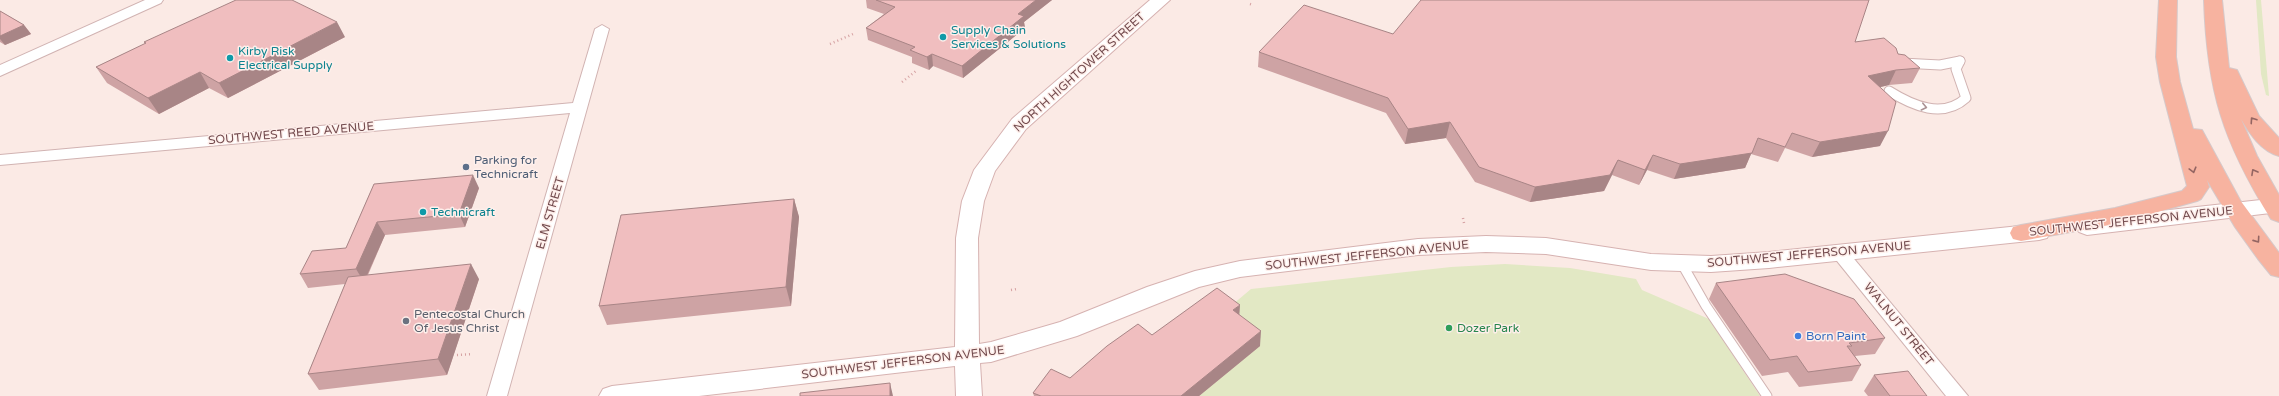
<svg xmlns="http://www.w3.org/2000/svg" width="2279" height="396" viewBox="0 0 2279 396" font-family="'Varela Round',sans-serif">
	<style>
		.green { fill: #e2e8c4 }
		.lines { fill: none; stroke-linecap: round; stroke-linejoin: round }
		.lane-casing { stroke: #d1b3b2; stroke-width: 11 }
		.street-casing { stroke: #d1b3b2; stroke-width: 2 }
		.secondary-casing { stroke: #d6b2b1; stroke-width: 2 }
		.primary-casing { stroke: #d5c9ca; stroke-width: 2 }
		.path { stroke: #d5a1a2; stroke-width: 2.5; stroke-dasharray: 1 3; stroke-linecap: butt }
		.lane { stroke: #fff; stroke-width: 9 }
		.street { fill: #fff; fill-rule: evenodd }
		.secondary { fill: #fff; fill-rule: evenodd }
		.primary { fill: #f7b3a0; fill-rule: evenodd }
		.wall { fill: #cea3a4 }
		.shaded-wall { fill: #a88586 }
		.building { fill: #f0bebf; stroke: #a88586 }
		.oneway { stroke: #ab9395 }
		.oneway2 { stroke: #946562 }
		.culture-dot { fill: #0f9aa8; stroke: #feefeb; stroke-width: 1.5 }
		.service-dot { fill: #5c6f8a; stroke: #feefeb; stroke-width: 1.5 }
		.worship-dot { fill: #6b7280; stroke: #feefeb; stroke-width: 1.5 }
		.leisure-dot { fill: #2e9e5b; stroke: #feefeb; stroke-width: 1.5 }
		.shop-dot { fill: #3f7fe0; stroke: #feefeb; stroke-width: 1.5 }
		.labels { text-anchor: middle; stroke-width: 3; stroke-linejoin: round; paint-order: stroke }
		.culture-label { font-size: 12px; fill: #0d838f; stroke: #feefeb; text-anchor: start }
		.street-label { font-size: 12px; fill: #734b4e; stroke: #feefeb }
		.service-label { font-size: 12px; fill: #4e5e75; stroke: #feefeb; text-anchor: start }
		.worship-label { font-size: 12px; fill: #5b616d; stroke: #feefeb; text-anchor: start }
		.leisure-label { font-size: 12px; fill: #27864d; stroke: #feefeb; text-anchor: start }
		.shop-label { font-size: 12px; fill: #366cbe; stroke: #feefeb; text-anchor: start }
	</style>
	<rect width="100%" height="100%" fill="#fbeae5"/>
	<g class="green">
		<path d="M2256,0H2261L2269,96L2266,95L2261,74Z"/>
		<path d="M1505,264L1570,268L1636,279L1642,290L1709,319L1760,396H1070L1226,310L1251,289L1451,267Z"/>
	</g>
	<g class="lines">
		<defs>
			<g id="lane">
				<path d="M1902,63L1940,65L1960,61"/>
				<path d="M1889,91C1913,106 1943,119 1966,98L1956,69L1960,61"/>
				<path d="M1682,264L1706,306L1767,396"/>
			</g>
			<g id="street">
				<path d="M145,0H163L161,3L0,76V65Z"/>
				<path d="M602,25L609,29L507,396H487L570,113L0,165V155L573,103L595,29Z"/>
				<path d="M1839,246L1845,248L1968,396H1946L1833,256L1830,252L1833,248Z"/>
			</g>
			<g id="secondary">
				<path d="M1150,0H1170L1026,129L995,171L984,201L978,238L979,344L991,342L1060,322L1147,287L1195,271L1240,261L1418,239L1486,236L1546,238L1651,254L1711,256L1769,252L2039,224L2047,226L2050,232L2047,238L2039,240L1769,268L1711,272L1651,270L1546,254L1486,252L1418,255L1240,277L1199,287L1077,336L991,362L980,363L982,396H956L955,366L699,396H599L603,389L612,386L955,347L956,238L962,201L974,170L1012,119Z"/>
				<path d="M2279,198V212L2087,235L2079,232L2076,227L2079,222L2087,219Z"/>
			</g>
			<g id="primary">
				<path d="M2159,0H2177L2176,57L2180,82L2193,129L2202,130L2240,200L2279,253V277L2271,275L2258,259L2235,227L2207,180L2209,187L2201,199L2197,201L2115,224L2021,241L2013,239L2010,233L2013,227L2021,225L2115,208L2182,191L2187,186L2160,82L2156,57Z"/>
				<path d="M2204,0H2222L2229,68L2237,70L2259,116L2279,138V156C2261,151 2250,134 2241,119L2257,156L2279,195V222L2271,219C2223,141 2207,92 2204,0Z"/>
			</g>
		</defs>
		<use href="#lane" class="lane-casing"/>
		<use href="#street" class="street-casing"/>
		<use href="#secondary" class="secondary-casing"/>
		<use href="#primary" class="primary-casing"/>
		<g class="path">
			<path d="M1250,4L1253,5"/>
			<path d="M830,44L853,34"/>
			<path d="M902,82L916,71"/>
			<path d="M1463,218L1464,223"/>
			<path d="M1011,290L1017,289"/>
			<path d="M457,355L472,354"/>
		</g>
		<use href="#lane" class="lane"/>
		<use href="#street" class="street"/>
		<use href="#secondary" class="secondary"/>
		<use href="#primary" class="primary"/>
	</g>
	<g class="wall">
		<path d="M866,0H1052L1024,22L1025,28L963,78L933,66L929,70L912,63V57L868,40L866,28L884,14L867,8Z"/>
		<path d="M0,11L24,25L31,34L5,45L0,42Z"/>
		<path d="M1393,34L1855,42L1898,54L1920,68L1912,83L1889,85L1880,87V146L1812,157L1785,148L1778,162L1751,154L1745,168L1674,179L1647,170L1639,185L1612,175L1604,191L1530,202L1475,182L1446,138L1405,144L1386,113L1258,67L1259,52Z"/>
		<path d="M345,37L228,98L209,88L159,114L107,83L96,67L145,44L144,42Z"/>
		<path d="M374,184L479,188L465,227L385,235L368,275L479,279L447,375L319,390L308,374L345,284L308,288L300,274L346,248Z"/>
		<path d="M794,199L799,217L791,306L607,325L599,306Z"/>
		<path d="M1716,283L1885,338L1875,354L1855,356L1861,365L1852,381L1799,387L1788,372L1762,376L1709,299Z"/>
		<path d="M1239,315L1260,346L1199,396H1034L1033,393L1070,378L1152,335Z"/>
		<path d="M1874,375L1927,396H1868L1864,391Z"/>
	</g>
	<g class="shaded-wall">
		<path d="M1036,0H1052L1024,22L1025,28L963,78L962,66L1018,14Z"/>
		<path d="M337,22L345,37L228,98L219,83Z"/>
		<path d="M24,25L31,34L5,45L0,39V36Z"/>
		<path d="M932,54L933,66L929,70L927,57Z"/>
		<path d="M1896,70L1889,85L1860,92L1868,76Z"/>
		<path d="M200,72L209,88L159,114L148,98Z"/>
		<path d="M1450,122L1446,138L1405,144L1408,129Z"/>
		<path d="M1888,131L1880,146L1812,157L1820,142Z"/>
		<path d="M1758,138L1745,168L1674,179L1680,164Z"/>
		<path d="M1653,155L1647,170L1639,185L1645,170Z"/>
		<path d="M1618,160L1612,175L1604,191L1530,202L1535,187Z"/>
		<path d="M473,175L479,188L465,227L459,214Z"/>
		<path d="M794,199L799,217L791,306L786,287Z"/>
		<path d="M377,222L385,235L364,282L356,269Z"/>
		<path d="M471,264L479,279L447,375L438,359Z"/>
		<path d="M1240,305L1239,320L1233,310Z"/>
		<path d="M1261,331L1260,346L1199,396H1181Z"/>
		<path d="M890,383L893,396H890Z"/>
	</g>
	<g class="building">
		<path d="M236,0H292L337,22L219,83L200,72L148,98L96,67L146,43L144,42Z"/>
		<path d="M876,0H1036L1018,14L1024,16L962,66L932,54L927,57L910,50L915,47L866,28L895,7Z"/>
		<path d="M1421,0H1869L1855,42L1884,38L1896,48L1898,54L1905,55L1920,68L1896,70L1868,76L1896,102L1888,131L1820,142L1792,133L1785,147L1758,138L1752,153L1680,164L1653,155L1645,170L1618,160L1610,175L1535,187L1479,167L1450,122L1408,129L1388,98L1259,52L1304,5L1393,34Z"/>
		<path d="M0,11L24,25L0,36Z"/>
		<path d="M473,175L459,214L377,222L356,269L300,274L312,251L346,248L374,184Z"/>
		<path d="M794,199L786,287L599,306L621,215Z"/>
		<path d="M471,264L438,359L308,374L348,277Z"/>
		<path d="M1785,274L1854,299L1885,338L1849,343L1852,346H1847L1861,365L1808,372L1797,356L1770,360L1716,283Z"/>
		<path d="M1217,288L1240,305L1233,310L1261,331L1181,396H1041L1033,393L1051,369L1070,378L1107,346L1138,324L1152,335Z"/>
		<path d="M1908,371L1927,396H1890L1874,375Z"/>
		<path d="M890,383V396H800V393Z"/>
	</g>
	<defs><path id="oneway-chevron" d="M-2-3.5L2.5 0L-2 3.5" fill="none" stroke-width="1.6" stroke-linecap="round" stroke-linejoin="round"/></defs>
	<use class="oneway" href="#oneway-chevron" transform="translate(1924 107) rotate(13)"/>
	<g class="oneway2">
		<use href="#oneway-chevron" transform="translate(2253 120) rotate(-124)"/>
		<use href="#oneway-chevron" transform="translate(2193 170) rotate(75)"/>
		<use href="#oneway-chevron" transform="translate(2254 172) rotate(-119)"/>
		<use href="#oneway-chevron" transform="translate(2257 240) rotate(55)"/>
	</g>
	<g class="culture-dot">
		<circle cx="943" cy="37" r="4"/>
		<circle cx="230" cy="58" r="4"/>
		<circle cx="423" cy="212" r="4"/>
	</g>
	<circle class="service-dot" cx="466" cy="167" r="4"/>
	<circle class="worship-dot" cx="406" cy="321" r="4"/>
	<circle class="leisure-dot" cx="1449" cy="328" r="4"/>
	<circle class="shop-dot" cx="1798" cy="336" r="4"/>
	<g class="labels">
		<g class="culture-label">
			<text x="951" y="34">Supply Chain<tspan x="951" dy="14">Services &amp; Solutions</tspan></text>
			<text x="238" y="55">Kirby Risk<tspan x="238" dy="14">Electrical Supply</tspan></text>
			<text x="431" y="216">Technicraft</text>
		</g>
		<g class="street-label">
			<text transform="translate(1079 72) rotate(-42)" y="4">NORTH HIGHTOWER STREET</text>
			<text transform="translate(291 133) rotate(-5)" y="4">SOUTHWEST REED AVENUE</text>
			<text transform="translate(550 213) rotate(-74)" y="4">ELM STREET</text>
			<text transform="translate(2131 221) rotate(-6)" y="4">SOUTHWEST JEFFERSON AVENUE</text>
			<text transform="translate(1809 254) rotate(-5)" y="4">SOUTHWEST JEFFERSON AVENUE</text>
			<text transform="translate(1367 255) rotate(-6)" y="4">SOUTHWEST JEFFERSON AVENUE</text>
			<text transform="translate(1899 324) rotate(51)" y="4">WALNUT STREET</text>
			<text transform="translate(903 362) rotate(-7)" y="4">SOUTHWEST JEFFERSON AVENUE</text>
		</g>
		<g class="service-label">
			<text x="474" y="164">Parking for<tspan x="474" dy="14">Technicraft</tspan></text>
		</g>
		<g class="worship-label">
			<text x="414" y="318">Pentecostal Church<tspan x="414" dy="14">Of Jesus Christ</tspan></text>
		</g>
		<g class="leisure-label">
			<text x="1457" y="332">Dozer Park</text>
		</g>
		<g class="shop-label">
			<text x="1806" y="340">Born Paint</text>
		</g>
	</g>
</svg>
